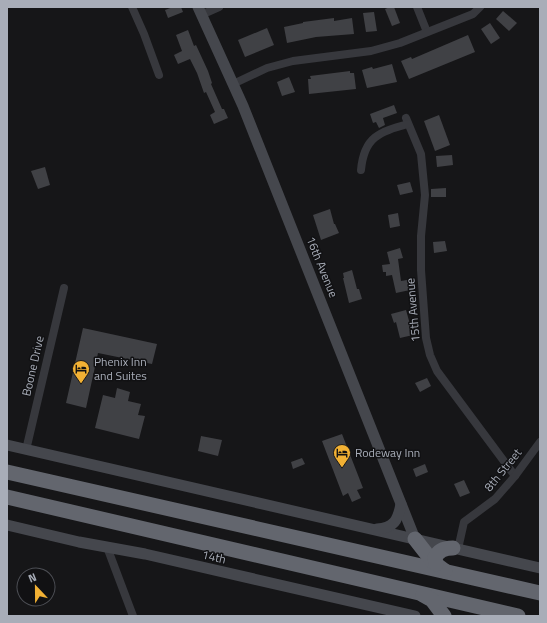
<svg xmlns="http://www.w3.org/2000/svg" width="547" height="623" viewBox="0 0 547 623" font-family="'Titillium Web',sans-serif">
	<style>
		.building { fill: #404145 }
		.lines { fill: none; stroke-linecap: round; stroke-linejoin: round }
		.street { stroke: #37383d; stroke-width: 8 }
		.secondary { stroke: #45474d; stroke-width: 11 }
		.highway { stroke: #63666e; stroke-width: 15 }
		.labels { text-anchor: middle; stroke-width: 3; stroke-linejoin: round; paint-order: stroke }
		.street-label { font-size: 12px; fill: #a8adb8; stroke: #111113 }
		.poi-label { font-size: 12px; fill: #a8adb8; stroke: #111113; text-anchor: start }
	</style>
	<rect width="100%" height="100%" fill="#161618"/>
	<g class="building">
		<path d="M173,7H181L183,12L168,18L165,10Z"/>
		<path d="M390,7H394L400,23L392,26L385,9Z"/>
		<path d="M503,11L517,23L509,31L496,19Z"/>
		<path d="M374,12L377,31L366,32L363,13Z"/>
		<path d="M334,18V21L352,18L354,34L316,37L287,43L284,27L303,23V22Z"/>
		<path d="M490,23L500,38L491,44L481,29Z"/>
		<path d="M267,28L274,45L245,57L238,40Z"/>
		<path d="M188,30L194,46L196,45L208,71L212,83L211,84L222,109H224L228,118L214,124L210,115L215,112L206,92L204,93L197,73L190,59L178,64L174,55L182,51L176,35Z"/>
		<path d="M468,35L475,52L409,79L401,61L411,57L412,59Z"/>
		<path d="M392,64L397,82L367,88L362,70L372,67L373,69Z"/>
		<path d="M350,71V73H354L356,89L309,94L308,79H311L310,76Z"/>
		<path d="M289,77L295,92L282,96L277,82Z"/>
		<path d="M394,105L397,113L383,118L385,125L379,128L376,122L373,123L370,114Z"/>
		<path d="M439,115L450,145L435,151L424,121Z"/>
		<path d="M452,155L453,165L437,167L436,156Z"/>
		<path d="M45,167L50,185L38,189L31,171Z"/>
		<path d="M410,182L413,192L400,195L397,185Z"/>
		<path d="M446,188V197H431V189Z"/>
		<path d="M330,209L334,224H335L339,233L321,240L313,215Z"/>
		<path d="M398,213L400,226L390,228L388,215Z"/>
		<path d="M445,241L447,251L434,253L433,242Z"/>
		<path d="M400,248L403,258L398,259L401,281L407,280L410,290L396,293L392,275L386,276V272H383L382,265L390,264L387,252Z"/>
		<path d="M352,270L357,289H359L362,299L349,303L343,278H344L343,273Z"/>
		<path d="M406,310L413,335L400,338L396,322L394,323L391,314Z"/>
		<path d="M83,328L157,344L152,364L98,353L86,408L66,403Z"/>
		<path d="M427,378L431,386L420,392L415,383Z"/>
		<path d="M117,388L130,392L128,401L141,404L138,415L145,416L139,439L95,428L103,395L115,398Z"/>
		<path d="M342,434L363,488L357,490L361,498L352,502L348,493L343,496L322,441Z"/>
		<path d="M201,436L222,440L218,456L198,451Z"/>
		<path d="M302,458L305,464L293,469L291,462Z"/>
		<path d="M425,464L428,472L416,477L413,469Z"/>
		<path d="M464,480L470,493L460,497L454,484Z"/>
	</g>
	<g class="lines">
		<g class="street">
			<path d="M132,7L144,34L159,75"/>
			<path d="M417,7L427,32"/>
			<path d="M201,15L219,7"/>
			<path d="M233,84L267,68L293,61L371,51L400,43L473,14L480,7"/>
			<path d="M406,118L421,154L425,195L421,236V270L426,338L430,355L437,371L515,476"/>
			<path d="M361,170C364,137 379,132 408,124"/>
			<path d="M26,450L64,288"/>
			<path d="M107,547L133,616"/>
			<path d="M458,549L464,522L495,499L515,476L540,442"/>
		</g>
		<g class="secondary">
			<path d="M198,7L243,106L415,539"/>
			<path d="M7,445L540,568"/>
			<path d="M7,525L79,542L145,554L415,616"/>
			<path d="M377,529C394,528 398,520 401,504"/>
		</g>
		<g class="highway">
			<path d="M7,472L540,593"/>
			<path d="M7,497L518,616"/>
			<path d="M415,539L433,562L445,571"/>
			<path d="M436,564L435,558C438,550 445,548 453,548"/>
			<path d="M423,595L432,600L444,616"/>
		</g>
	</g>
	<defs>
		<symbol id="hotel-pin" viewBox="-11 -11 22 30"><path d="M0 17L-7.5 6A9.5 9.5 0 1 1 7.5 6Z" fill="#f2b134" stroke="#111113"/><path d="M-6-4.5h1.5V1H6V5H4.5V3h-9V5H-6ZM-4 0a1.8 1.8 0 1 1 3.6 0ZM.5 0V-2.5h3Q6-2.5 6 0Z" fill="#111"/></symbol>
	</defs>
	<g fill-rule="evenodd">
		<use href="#hotel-pin" x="71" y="359" width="20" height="27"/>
		<use href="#hotel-pin" x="332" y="443" width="20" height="27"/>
	</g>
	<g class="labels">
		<g class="street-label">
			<text transform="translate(322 267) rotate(68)" y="4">16th Avenue</text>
			<text transform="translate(413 310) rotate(-95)" y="4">15th Avenue</text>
			<text transform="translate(33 366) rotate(-77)" y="4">Boone Drive</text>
			<text transform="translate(503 470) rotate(-51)" y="4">8th Street</text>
			<text transform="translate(214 557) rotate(13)" y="4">14th</text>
		</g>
		<g class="poi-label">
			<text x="94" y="366">Phenix Inn<tspan x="94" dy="14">and Suites</tspan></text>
			<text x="355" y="457">Rodeway Inn</text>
		</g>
	</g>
	<rect width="547" height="623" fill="none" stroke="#a8adb8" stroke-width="16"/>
	<g transform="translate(36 587) rotate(338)"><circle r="19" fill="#111113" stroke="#4d4f55"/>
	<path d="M0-3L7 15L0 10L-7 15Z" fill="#f2b134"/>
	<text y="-6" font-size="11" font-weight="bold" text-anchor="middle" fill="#a8adb8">N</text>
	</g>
</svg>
